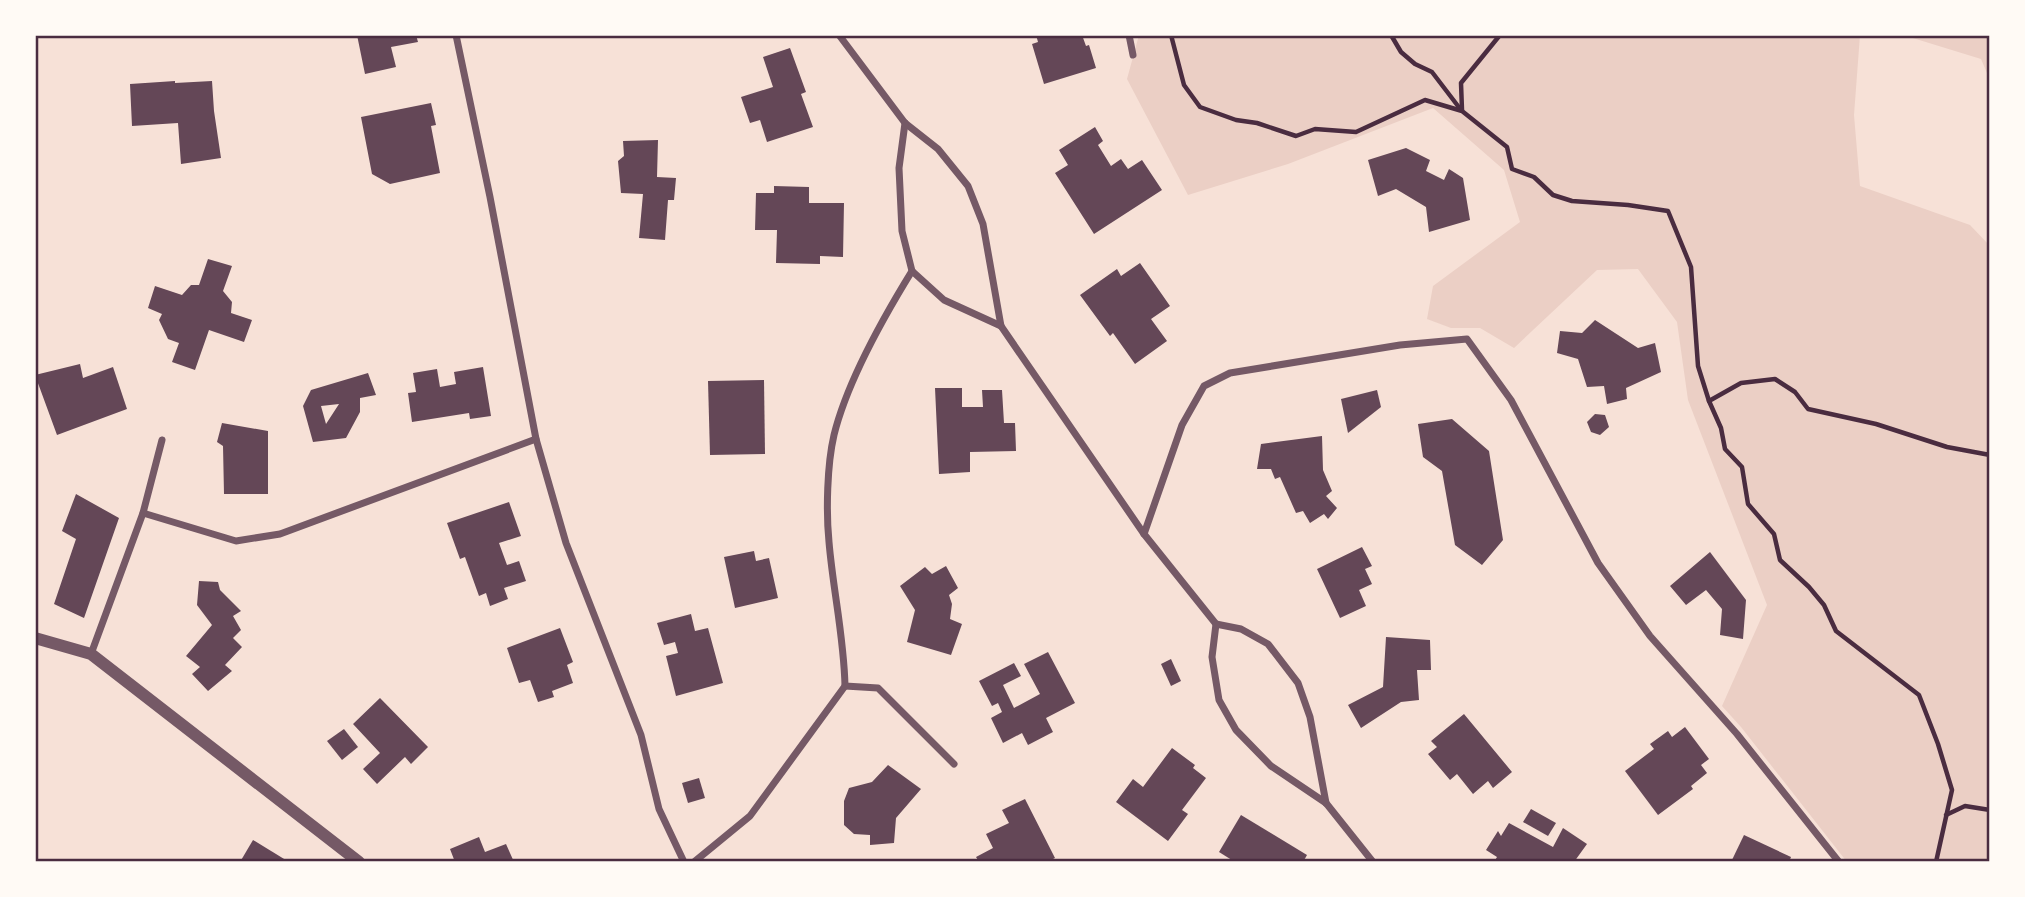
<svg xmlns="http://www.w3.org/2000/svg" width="2025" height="897" viewBox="0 0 2025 897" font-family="Karla,sans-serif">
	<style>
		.green { fill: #ebcfc5 }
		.building { fill: #644757; fill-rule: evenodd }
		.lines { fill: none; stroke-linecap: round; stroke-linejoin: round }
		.path { stroke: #4a2c40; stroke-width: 4.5 }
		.minor { stroke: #755966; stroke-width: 7 }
		.tertiary { stroke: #755966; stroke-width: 12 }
		.neatline { fill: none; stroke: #4a2c40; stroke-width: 2.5 }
	</style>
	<rect width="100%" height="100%" fill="#f7e1d7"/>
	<g class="green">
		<path d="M1139,35H1860L1854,115L1860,186L1970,225L1990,246V862H1847L1741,727L1722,706L1767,605L1688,400L1677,322L1638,269L1597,270L1514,348L1480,328H1451L1427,319L1433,286L1520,222L1504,170L1433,108L1288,164L1188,195L1127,79Z"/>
		<path d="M1903,35H1990V80L1981,59Z"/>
	</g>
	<g class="building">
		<path d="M357,35H416L418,42L391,47L396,67L365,74Z"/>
		<path d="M1036,35H1082L1086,46L1089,45L1096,68L1044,84L1032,44L1038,42Z"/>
		<path d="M790,48L806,92L801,94L813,127L767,142L760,120L750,123L741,97L773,87L763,57Z"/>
		<path d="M175,81V83L212,81L214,111L221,158L181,164L178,123L132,126L130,84Z"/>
		<path d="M431,103L436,125L431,126L440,173L390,184L372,174L361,117Z"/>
		<path d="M1095,127L1103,141L1098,145L1111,166L1121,159L1128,169L1142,160L1162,190L1094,234L1055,173L1068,165L1059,150Z"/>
		<path d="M658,140L657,177L676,178L674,200H668L665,240L639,238L643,194L621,193L618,161L624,156L623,141Z"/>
		<path d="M1406,148L1430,160L1426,171L1444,180L1449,169L1463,178L1470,220L1429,232L1426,207L1396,189L1378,196L1368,160Z"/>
		<path d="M774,186L809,187V203H844L843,257L820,256V264L776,263L777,230H755L756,193H774Z"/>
		<path d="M208,259L232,266L223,291L232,302L231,313L252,320L244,342L209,330L195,370L172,362L179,343L168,339L159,320L162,314L148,308L155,286L182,295L191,285H199Z"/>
		<path d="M1140,263L1170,306L1151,319L1167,341L1135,364L1113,333L1110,336L1080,295L1117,269L1121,276Z"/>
		<path d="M1595,320L1638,348L1655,343L1661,372L1626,388L1627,399L1607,404L1604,386L1587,387L1578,359L1557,353L1560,331L1582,333Z"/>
		<path d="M80,364L83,378L113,367L127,409L57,435L35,375Z"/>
		<path d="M483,367L491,416L470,419L469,413L412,422L408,393L416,392L413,373L437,369L440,387L456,384L454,372Z"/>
		<path d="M368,373L376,395L360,398V412L346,438L313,442L303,406L311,390ZM339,404L326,424L321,406Z"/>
		<path d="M764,380L765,454L710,455L708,381Z"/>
		<path d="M935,388H962V407H983L982,390H1002L1004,423H1015L1016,451L970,452V472L939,474Z"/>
		<path d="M1377,390L1381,407L1348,433L1341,399Z"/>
		<path d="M1595,414L1605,415L1609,427L1600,435L1591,432L1587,422Z"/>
		<path d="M1452,419L1489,451L1503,540L1482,565L1455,545L1442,471L1423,457L1418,424Z"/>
		<path d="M222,423L268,431V494H224L223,446L217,442Z"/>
		<path d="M1322,436L1323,470L1332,491L1326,496L1337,508L1328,519L1324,514L1310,523L1303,511L1296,513L1280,477L1275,479L1271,469H1257L1261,444Z"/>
		<path d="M76,494L119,518L84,618L54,604L76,539L62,531Z"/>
		<path d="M509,502L521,536L499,543L507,565L519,561L526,581L504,588L508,599L490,606L486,593L479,596L465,557L460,559L447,523Z"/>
		<path d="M1362,547L1372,566L1365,569L1372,584L1359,590L1366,606L1340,618L1317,569Z"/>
		<path d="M754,551L756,561L769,558L778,598L735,608L724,557Z"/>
		<path d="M1710,552L1746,600L1743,639L1720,635L1722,609L1706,590L1686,605L1670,586Z"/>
		<path d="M946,566L958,588L949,595L952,604L950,619L962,624L951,655L907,642L915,610L900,586L925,567L932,574Z"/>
		<path d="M199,581L218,582L220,590L241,611L233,616L241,630L233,638L242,647L225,665L232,671L208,691L192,674L200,667L186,656L212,625L197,605Z"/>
		<path d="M691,614L695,631L708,628L723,683L676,696L666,656L678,653L675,642L664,645L657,623Z"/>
		<path d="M560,628L573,662L567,665L573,683L552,691L554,697L538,702L530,680L519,683L507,648Z"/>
		<path d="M1386,637L1430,640L1431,670H1417L1419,700L1401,702L1361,728L1348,705L1383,687Z"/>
		<path d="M1048,652L1075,703L1046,718L1053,732L1028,745L1022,733L1003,743L991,718L1002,712L998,703L992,706L979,681L1014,663L1021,676L1003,685L1014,708L1040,694L1024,664Z"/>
		<path d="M1171,659L1181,681L1171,686L1161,664Z"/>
		<path d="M380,698L428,747L411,764L405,757L377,784L363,769L380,753L353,724Z"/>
		<path d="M1464,714L1512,772L1493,788L1488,781L1473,794L1457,774L1450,780L1428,754L1437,747L1431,741Z"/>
		<path d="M1685,727L1709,759L1701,765L1707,773L1691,786L1693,789L1658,815L1625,771L1654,749L1650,744L1668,731L1672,737Z"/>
		<path d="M344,729L358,747L342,760L327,741Z"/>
		<path d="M1172,748L1195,765L1193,768L1206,778L1182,810L1188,814L1168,841L1116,802L1133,779L1143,787Z"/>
		<path d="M888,765L921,789L896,818L894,843L870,845V835L854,834L844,825V801L849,788L872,782Z"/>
		<path d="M699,778L705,798L688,803L682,783Z"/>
		<path d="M1025,799L1055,858L1047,862H979L976,857L993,848L986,834L1009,823L1002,810Z"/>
		<path d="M1531,809L1556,823L1548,836L1523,822Z"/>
		<path d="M1241,815L1307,855L1303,862H1235L1219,852Z"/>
		<path d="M1509,823L1553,847L1563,828L1587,844L1574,862H1494L1497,857L1486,850L1498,831L1501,836Z"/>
		<path d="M1744,835L1791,857L1789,862H1731Z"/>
		<path d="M479,837L485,852L506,844L514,862H455L450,849Z"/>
		<path d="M253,840L289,862H240Z"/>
	</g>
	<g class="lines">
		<g class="path">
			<path d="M1171,35L1184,85L1200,107L1236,120L1257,123L1296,136L1315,129L1356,132L1425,100L1462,111L1507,147L1512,169L1534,177L1553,195L1572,201L1628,205L1668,211L1691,267L1698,366L1709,401L1721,428L1725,449L1742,467L1748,504L1774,534L1780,560L1809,587L1824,605L1836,631L1919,695L1938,744L1952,790L1936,862"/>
			<path d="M1391,35L1401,52L1415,64L1432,72L1461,110"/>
			<path d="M1462,110L1461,83L1500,35"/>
			<path d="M1709,401L1741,383L1775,379L1795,392L1808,409L1876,424L1947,447L1990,455"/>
			<path d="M1946,815L1965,806L1990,810"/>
		</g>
		<g class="minor">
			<path d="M456,35L490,197L536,439L566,543L641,735L659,809L684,862"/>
			<path d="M839,35L905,123L938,149L968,186L983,224L1001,326L1144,534L1216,624L1241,629L1268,644L1298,683L1310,717L1326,803"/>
			<path d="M1129,35L1133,55"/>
			<path d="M35,36V35"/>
			<path d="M905,123L899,168L902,231L912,271L944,300L1001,326"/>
			<path d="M143,513L236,541L280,534L536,439"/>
			<path d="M1144,534L1182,425L1204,386L1230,373L1400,345L1467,339L1511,400L1598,563L1650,636L1737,734L1839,862"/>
			<path d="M1216,624L1212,657L1219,700L1236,730L1271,766L1326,803L1373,862"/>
			<path d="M91,654L143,513L162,440"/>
			<path d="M845,686L878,688L954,764"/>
			<path d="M694,862L750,816L845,686C844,637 833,590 829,542C826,512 827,465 834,435C847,382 883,318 912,271"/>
		</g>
		<path class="tertiary" d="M35,638L91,654L359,862"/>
	</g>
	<rect width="2025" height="897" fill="none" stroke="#fffaf5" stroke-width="74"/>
	<rect x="37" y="37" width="1951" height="823" class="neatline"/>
</svg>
